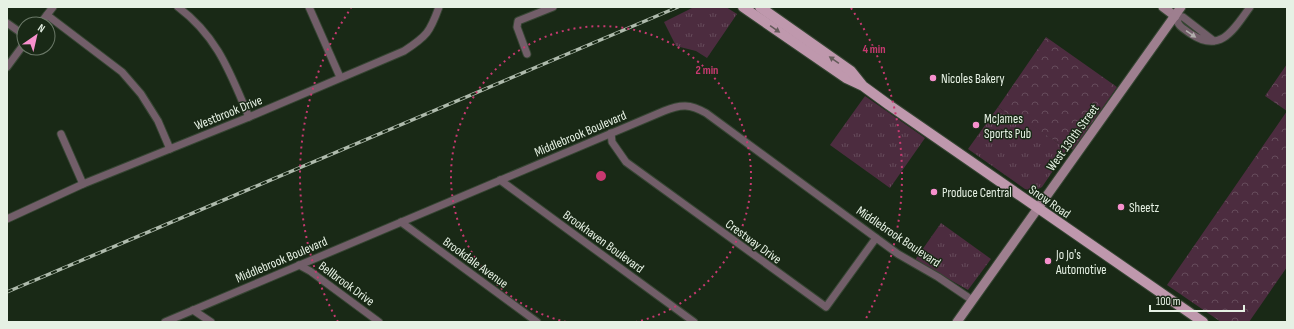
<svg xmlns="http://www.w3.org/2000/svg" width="1294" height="329" viewBox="0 0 1294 329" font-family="'Sofia Sans Condensed',sans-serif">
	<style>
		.grass { fill: url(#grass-tufts) }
		.forest { fill: url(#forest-crowns) }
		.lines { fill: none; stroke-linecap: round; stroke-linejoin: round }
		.street-casing { stroke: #364533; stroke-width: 9 }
		.secondary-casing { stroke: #364533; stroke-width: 11 }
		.primary-casing { stroke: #364533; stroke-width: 12 }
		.street { stroke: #725e69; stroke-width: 7 }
		.secondary { stroke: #9e7f8f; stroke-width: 9 }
		.primary { stroke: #bf98ad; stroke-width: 10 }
		.rail-casing { stroke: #aebaac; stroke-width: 3.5 }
		.rail { stroke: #192916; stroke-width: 2; stroke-dasharray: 6; stroke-linecap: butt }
		.oneway { fill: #645b5a }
		.oneway2 { fill: #b2afad }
		.ring { fill: none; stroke: #c73970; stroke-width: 2; stroke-dasharray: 2 4 }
		.poi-dot { fill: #f790cd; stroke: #192916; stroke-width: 1.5 }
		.labels { text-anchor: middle; stroke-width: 3; stroke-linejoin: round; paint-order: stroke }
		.poi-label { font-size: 13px; fill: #e6f1e4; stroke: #192916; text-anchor: start }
		.street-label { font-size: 13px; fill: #e6f1e4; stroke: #192916 }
		.centre { fill: #c73970; stroke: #192916; stroke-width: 2 }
		.ring-label { font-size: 12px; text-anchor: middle; font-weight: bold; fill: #c73970; stroke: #192916; stroke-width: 3; stroke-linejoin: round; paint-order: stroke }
	</style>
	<defs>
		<pattern id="grass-tufts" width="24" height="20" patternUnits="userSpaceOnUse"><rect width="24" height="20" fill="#4c2c3f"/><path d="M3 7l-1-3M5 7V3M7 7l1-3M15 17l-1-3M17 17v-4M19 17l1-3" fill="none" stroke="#664b5b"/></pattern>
		<pattern id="forest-crowns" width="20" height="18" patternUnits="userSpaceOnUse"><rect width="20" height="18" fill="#4c2c3f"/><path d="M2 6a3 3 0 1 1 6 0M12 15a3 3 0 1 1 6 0" fill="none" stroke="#664b5b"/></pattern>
	</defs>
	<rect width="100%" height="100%" fill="#192916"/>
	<g class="grass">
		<path d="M694,7H726L737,14L707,58L696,51L676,46L664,22Z"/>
		<path d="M865,96L925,138L890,188L830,145Z"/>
		<path d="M998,107L1009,115L1016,114L1064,147H1069L1042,187C1035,191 1032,191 1025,189L968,149Z"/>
		<path d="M941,223L991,259L968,290L915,260Z"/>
	</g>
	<g class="forest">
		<path d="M1046,37L1117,87L1073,150L1069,147H1064L1016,115H1009L998,107Z"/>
		<path d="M1287,64V267L1249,322H1221L1167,285L1287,111L1265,96Z"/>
	</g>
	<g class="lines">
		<defs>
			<g id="street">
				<path d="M178,7C218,37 230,73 249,117"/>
				<path d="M309,7L340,77"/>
				<path d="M47,15L122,72L141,94L158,121L170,149"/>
				<path d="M7,23L24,35"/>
				<path d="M40,24L53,7"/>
				<path d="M1214,41L1183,17L1175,16C1179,27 1181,27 1191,34C1221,54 1234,29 1250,7"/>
				<path d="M527,54L517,27L518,21L553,7"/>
				<path d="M7,67L24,44"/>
				<path d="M611,133L612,142L626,162L826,307L876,238"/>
				<path d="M61,134L83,184"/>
				<path d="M500,180L694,322"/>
				<path d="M7,219L83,184L249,117L404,51C427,36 430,32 439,7"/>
				<path d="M401,222L537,322"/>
				<path d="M299,265L310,271L379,322"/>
				<path d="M193,310L211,322"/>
				<path d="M165,322L664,111C681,104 690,104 706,113L898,254L938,277L972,300"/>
			</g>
			<g id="secondary">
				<path d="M1163,7L1175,16"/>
				<path d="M957,322L1181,7"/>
			</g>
			<g id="primary">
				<path d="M743,7L846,78L861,85"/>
				<path d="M760,7L851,71L863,86L889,105L1203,322"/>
			</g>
		</defs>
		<use href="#street" class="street-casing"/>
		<use href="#secondary" class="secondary-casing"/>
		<use href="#primary" class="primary-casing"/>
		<use href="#street" class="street"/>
		<use href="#secondary" class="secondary"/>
		<use href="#primary" class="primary"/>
		<defs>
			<path id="rail" d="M7,292L678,7"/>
		</defs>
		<use href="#rail" class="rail-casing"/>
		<use href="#rail" class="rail"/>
	</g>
	<defs><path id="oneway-solid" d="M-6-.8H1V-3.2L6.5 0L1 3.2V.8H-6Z"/></defs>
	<g class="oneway">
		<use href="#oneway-solid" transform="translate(775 29) rotate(35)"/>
		<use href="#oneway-solid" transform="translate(834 60) rotate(-145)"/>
	</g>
	<use class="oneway2" href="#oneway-solid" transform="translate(1191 34) rotate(34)"/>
	<g class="ring">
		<path d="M566 322A150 150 0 1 1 636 322"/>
		<path d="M338 322A301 301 0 0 1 351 8M851 8A301 301 0 0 1 864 322"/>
	</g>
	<g class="poi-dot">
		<circle cx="933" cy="78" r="4"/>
		<circle cx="976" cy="125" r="4"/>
		<circle cx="934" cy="192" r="4"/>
		<circle cx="1121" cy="207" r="4"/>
		<circle cx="1048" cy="261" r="4"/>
	</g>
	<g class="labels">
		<g class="poi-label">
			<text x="941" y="83">Nicoles Bakery</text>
			<text x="984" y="123">McJames<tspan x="984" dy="15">Sports Pub</tspan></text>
			<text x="942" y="197">Produce Central</text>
			<text x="1129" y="212">Sheetz</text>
			<text x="1056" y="259">Jo Jo's<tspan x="1056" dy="15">Automotive</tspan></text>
		</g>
		<g class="street-label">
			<text transform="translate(228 112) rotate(-22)" y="5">Westbrook Drive</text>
			<text transform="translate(580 133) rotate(-23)" y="5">Middlebrook Boulevard</text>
			<text transform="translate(1072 137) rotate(-54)" y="5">West 130th Street</text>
			<text transform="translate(1050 201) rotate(35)" y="5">Snow Road</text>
			<text transform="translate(899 236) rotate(34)" y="5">Middlebrook Boulevard</text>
			<text transform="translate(604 241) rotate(36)" y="5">Brookhaven Boulevard</text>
			<text transform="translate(754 241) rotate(36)" y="5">Crestway Drive</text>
			<text transform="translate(281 259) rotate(-23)" y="5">Middlebrook Boulevard</text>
			<text transform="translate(476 262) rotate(36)" y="5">Brookdale Avenue</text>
			<text transform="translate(347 283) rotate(36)" y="5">Bellbrook Drive</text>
		</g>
	</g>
	<circle cx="601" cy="176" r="6" class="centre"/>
	<g class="ring-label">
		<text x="874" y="53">4 min</text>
		<text x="707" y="74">2 min</text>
	</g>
	<rect width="1294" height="329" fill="none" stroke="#e6f1e4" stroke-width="16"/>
	<g transform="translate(36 36) rotate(34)"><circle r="19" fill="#192916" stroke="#6b7968"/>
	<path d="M0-3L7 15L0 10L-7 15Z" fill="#f790cd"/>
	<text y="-6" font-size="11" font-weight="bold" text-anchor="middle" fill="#e6f1e4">N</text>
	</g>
	<path d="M1150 305v6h94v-6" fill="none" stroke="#e6f1e4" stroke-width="2"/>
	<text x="1156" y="305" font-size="12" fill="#e6f1e4" stroke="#192916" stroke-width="3" paint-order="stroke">100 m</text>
</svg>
